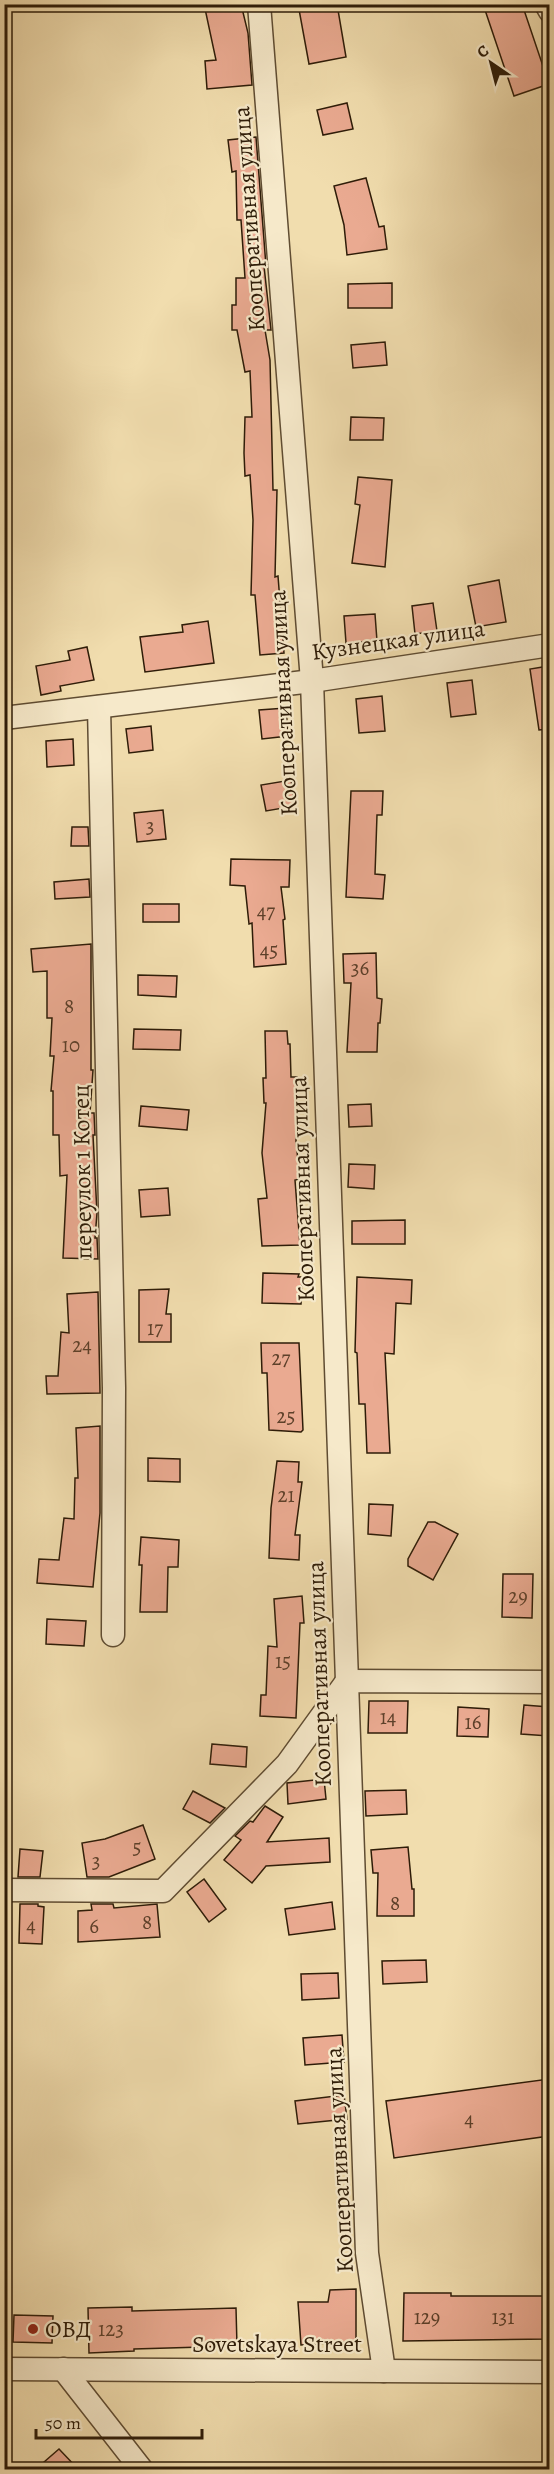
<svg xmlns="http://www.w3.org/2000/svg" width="554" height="2474" viewBox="0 0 554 2474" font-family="Alegreya,serif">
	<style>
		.building { fill: #eaaa91; stroke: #2e1c08; stroke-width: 1.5 }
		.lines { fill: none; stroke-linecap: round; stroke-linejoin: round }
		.minor-casing { stroke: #5f4c32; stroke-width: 25 }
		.minor { stroke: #f6e9ca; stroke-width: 22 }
		.poi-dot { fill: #8f2418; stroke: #f6e9ca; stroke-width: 2 }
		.labels { text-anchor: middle; stroke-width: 4.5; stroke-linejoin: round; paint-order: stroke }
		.number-label { font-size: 21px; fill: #5d402a }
		.street-label { font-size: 24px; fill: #2e1c08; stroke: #f6e9ca }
		.poi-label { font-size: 24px; fill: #2e1c08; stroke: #f6e9ca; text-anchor: start }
	</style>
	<rect width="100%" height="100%" fill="#f1ddae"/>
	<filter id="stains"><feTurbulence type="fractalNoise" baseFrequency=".00333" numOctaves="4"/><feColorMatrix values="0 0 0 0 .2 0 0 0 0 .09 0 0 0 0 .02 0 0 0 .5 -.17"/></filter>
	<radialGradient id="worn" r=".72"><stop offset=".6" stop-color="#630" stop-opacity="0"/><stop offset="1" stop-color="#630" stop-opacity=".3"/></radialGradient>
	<g class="building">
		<path d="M204,4H241L248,33L252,85L207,89L205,61L216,60Z"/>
		<path d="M298,4H337L346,57L309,64Z"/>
		<path d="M483,4H522L549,84L514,96Z"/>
		<path d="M347,103L353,129L323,135L317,110Z"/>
		<path d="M256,137L266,266H264L271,330H265L270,360L273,490H277L275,577L278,576L284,653L260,655L255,595H251L253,520L250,475L245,476L244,453L245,417H252L250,371L245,372L237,330H232V305H236V278H245L241,220H237L236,171L232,172L228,140Z"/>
		<path d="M366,178L379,227L384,226L387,249L347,255L344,225L334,186Z"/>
		<path d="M392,283V308H348V284Z"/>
		<path d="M385,342L387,365L353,368L351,345Z"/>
		<path d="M351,417L384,418L383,440H350Z"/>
		<path d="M358,477L392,480L385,567L352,563L360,505L355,504Z"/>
		<path d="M499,580L506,622L476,627L468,586Z"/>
		<path d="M433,603L437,631L415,634L412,606Z"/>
		<path d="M375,614L377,641L346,643L344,616Z"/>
		<path d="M208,621L214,663L145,672L140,637L183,632L182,625Z"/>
		<path d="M87,647L94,680L60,686L61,691L41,695L36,666L70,660L68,651Z"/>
		<path d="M549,666V729L539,730L530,669Z"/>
		<path d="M472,680L476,714L451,717L447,683Z"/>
		<path d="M382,696L385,731L359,733L356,699Z"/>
		<path d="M286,708L288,736L262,739L259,710Z"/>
		<path d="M151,726L153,750L129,753L126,729Z"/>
		<path d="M73,739L74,765L47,767L46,741Z"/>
		<path d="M291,780L295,806L266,811L261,785Z"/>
		<path d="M351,791H383L382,815H377L375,874L385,875L383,899L346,897Z"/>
		<path d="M163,810L166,839L137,842L134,813Z"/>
		<path d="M72,827H88L89,846H71Z"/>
		<path d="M231,859L290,860L289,887H281L285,919L283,920L286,964L254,967L252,923L249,924L245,886L230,885Z"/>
		<path d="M89,879L90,897L55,899L54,882Z"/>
		<rect x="143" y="904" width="36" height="18"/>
		<path d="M91,944V1070H93L90,1113H94L95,1135H93L97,1213L95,1238H97L98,1259L63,1258L67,1175L60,1176L59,1135H53V1091H51L54,1056H50L52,1018H47V971L33,972L31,949Z"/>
		<path d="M376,953L377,998L382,999L380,1023H378L377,1052H347L351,983H344L343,954Z"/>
		<path d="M138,975L177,976L176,997L138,995Z"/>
		<path d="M134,1029L181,1030L180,1050L133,1049Z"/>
		<path d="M265,1031H287L288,1044H290L291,1077H297L296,1142L300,1179L295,1180L300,1245L262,1246L258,1199L267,1198L262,1153L266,1103H264L263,1078H266Z"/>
		<path d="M371,1104L372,1126L349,1127L348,1105Z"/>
		<path d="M141,1106L189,1110L187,1130L139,1126Z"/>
		<path d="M349,1164L375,1165L374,1189L348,1187Z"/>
		<path d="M168,1188L170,1215L141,1217L139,1190Z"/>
		<path d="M405,1220V1244H352V1221Z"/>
		<path d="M263,1273L299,1274L298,1277H302L301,1304L262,1303Z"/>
		<path d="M357,1277L412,1280L411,1304L396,1303L394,1354L385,1353L390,1453H367L365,1404H359L357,1353L355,1352Z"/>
		<path d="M169,1289L166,1314H171V1342H139V1290Z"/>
		<path d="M98,1292L100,1393L47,1394L46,1376H58L61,1332L69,1333L67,1294Z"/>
		<path d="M261,1343H299L303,1430L301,1432L269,1430L267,1373H262Z"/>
		<path d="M100,1426V1513L93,1587L37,1583L39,1559L59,1560L64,1518L74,1519L75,1478H78L76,1428Z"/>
		<path d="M148,1458L180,1459V1482L148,1481Z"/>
		<path d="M277,1461L299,1462L298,1482H302L295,1535H300L299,1560L269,1558L271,1508Z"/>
		<path d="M369,1504L393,1505L391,1536L368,1534Z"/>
		<path d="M428,1522H435L458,1534L433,1580L408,1566V1559Z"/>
		<path d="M141,1537L179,1540L178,1567H168L167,1612H140L142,1565H139Z"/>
		<path d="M503,1574H533L532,1618L502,1617Z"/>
		<path d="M302,1596L304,1623H300L296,1718L260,1716L261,1695H266L268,1646L277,1647L274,1599Z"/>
		<path d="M47,1619L86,1621L84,1646L46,1644Z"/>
		<path d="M369,1701H408L407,1733H368Z"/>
		<path d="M524,1705L549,1707V1736L521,1734Z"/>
		<path d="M458,1707L489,1709L488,1737L457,1736Z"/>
		<path d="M212,1744L247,1747L246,1767L210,1764Z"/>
		<path d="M324,1779L326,1799L288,1804L287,1783Z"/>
		<path d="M406,1790L407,1814L366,1816L365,1791Z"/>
		<path d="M193,1791L225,1808L210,1823L183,1809Z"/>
		<path d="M265,1806L283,1817L267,1842L329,1838L330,1862L266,1866L252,1883L224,1860L241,1840L235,1836L250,1821L253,1822Z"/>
		<path d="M143,1825L155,1859L109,1877H87L82,1843L105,1839Z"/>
		<path d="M408,1847L412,1889H414V1916H377L378,1873H373L371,1850Z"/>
		<path d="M20,1849L43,1851L40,1877H18Z"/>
		<path d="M204,1879L226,1909L209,1922L187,1892Z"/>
		<path d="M332,1902L335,1929L289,1935L285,1909Z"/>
		<path d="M20,1904H38V1906L44,1907L42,1944L19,1943Z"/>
		<path d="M91,1904H113L114,1908L157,1904L160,1937L78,1942V1911L92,1910Z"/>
		<path d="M426,1960L427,1982L383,1984L382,1961Z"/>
		<path d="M338,1973L339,1998L302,2000L301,1974Z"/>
		<path d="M342,2035L344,2062L305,2065L303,2038Z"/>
		<path d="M549,2079V2136L394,2158L386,2101Z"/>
		<path d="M344,2095L347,2119L298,2124L295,2101Z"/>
		<path d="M356,2289V2341L301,2345L298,2302H328L330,2290Z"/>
		<path d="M404,2293H451V2296H549V2339L403,2341Z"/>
		<path d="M132,2307V2311L236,2308L237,2346L134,2349V2351L89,2353L88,2308Z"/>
		<path d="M14,2315L53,2316L52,2343L13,2342Z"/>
		<path d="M59,2449L78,2469H36Z"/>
	</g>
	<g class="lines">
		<defs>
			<g id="minor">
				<path d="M259,4L312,681L367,2253L384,2371"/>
				<path d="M546,4L550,11"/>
				<path d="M99,707L114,1388L113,1635"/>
				<path d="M4,718L312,681L550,645"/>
				<path d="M4,1890L163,1891L287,1764L347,1681L550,1682"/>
				<path d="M4,2369L550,2372"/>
				<path d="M63,2369L142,2470"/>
			</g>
		</defs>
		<use href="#minor" class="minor-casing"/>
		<use href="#minor" class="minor"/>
	</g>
	<circle class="poi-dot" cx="33" cy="2329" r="6"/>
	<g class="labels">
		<g class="number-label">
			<text x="150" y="833">3</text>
			<text x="266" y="918">47</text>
			<text x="269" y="957">45</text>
			<text x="360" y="975">36</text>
			<text x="69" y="1013">8</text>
			<text x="71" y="1052">10</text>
			<text x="155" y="1335">17</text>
			<text x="82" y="1352">24</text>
			<text x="281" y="1365">27</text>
			<text x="286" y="1423">25</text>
			<text x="286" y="1502">21</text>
			<text x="518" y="1603">29</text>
			<text x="283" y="1668">15</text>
			<text x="388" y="1724">14</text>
			<text x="473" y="1729">16</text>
			<text x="137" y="1854">5</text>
			<text x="96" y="1868">3</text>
			<text x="395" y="1910">8</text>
			<text x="147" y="1929">8</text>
			<text x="31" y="1932">4</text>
			<text x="94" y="1933">6</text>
			<text x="469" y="2126">4</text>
			<text x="427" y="2324">129</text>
			<text x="503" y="2324">131</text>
			<text x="111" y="2336">123</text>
		</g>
		<g class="street-label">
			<text transform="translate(249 219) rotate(-94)" y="8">Кооперативная улица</text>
			<text transform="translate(398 640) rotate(-8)" y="8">Кузнецкая улица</text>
			<text transform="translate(283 703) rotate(-93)" y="8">Кооперативная улица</text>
			<text transform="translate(82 1172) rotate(-91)" y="8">переулок 1 Котец</text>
			<text transform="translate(302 1189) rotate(-92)" y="8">Кооперативная улица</text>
			<text transform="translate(319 1674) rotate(-92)" y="8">Кооперативная улица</text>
			<text transform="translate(339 2160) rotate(-93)" y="8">Кооперативная улица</text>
			<text x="277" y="2352">Sovetskaya Street</text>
		</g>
		<g class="poi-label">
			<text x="45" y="2337">ОВД</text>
		</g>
	</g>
	<rect width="554" height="2474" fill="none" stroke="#f1ddae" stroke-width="24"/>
	<rect x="6" y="6" width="542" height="2462" fill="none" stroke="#2e1c08" stroke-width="3"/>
	<rect x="12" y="12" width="530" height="2450" fill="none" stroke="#2e1c08" stroke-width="1.5"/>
	<g transform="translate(491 63) rotate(325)" stroke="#f6e9ca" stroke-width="4.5" paint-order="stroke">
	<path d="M0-4.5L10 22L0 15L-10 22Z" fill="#2e1c08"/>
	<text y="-9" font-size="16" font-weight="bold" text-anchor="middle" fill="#2e1c08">С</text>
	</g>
	<path d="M36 2429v9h166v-9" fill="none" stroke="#2e1c08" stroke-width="3"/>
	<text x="45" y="2429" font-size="18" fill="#2e1c08" stroke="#f6e9ca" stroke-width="4.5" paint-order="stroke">50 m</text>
	<rect width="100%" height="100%" filter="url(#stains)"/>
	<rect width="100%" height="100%" fill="url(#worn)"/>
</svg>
